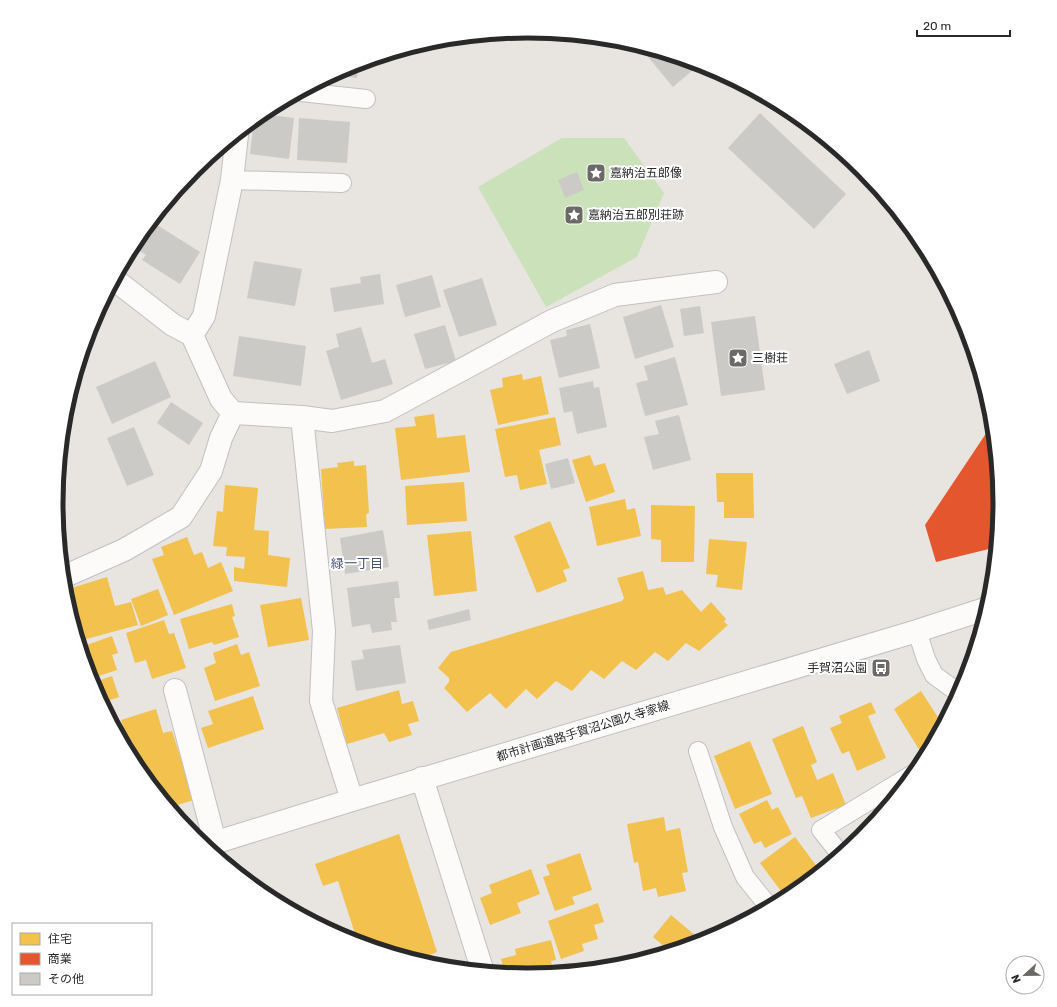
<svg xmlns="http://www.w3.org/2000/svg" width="1057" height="1007" viewBox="0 0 1057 1007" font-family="Rubik,'Noto Sans JP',sans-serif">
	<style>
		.green { fill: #cae1ba }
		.homes { fill: #f2c14e }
		.shops { fill: #e4572e }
		.building { fill: #cccac7 }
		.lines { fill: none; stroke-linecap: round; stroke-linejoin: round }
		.lane-casing { stroke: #c1c0c1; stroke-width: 20 }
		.street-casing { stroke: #c1c0c1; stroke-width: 24 }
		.secondary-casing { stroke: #c1c0c1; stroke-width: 24 }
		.lane { stroke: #fcfbfa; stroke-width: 18 }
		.street { stroke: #fcfbfa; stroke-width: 22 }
		.secondary { stroke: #fcfbfa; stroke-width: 22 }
		.labels { text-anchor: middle; stroke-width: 4; stroke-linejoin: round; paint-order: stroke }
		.poi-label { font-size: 12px; fill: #292929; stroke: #fff; text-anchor: start }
		.street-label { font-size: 12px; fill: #292929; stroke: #fff }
		.neighbourhood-label { font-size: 13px; fill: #4c5477; stroke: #fff }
		.rim { fill: none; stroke: #292929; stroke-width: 5 }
	</style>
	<rect width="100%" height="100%" fill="#e8e4e0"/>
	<path class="green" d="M562,138H624L664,193L637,257L546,307L478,187Z"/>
	<g class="homes">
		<path d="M522,374L523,380L541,376L549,414L498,425L490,390L503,387L502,378Z"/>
		<path d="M434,414L437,438L465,435L470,472L401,480L395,428L416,426L414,417Z"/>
		<path d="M555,417L561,445L539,450L547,484L520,490L517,475L505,477L495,429Z"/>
		<path d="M590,455L594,466L605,463L615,492L586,502L572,460Z"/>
		<path d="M354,461V466L366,465L369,513L366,514L367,527L325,529L321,469L338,467L337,463Z"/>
		<path d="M716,473H753L754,518H724V502H717Z"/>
		<path d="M464,482L467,521L407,525L405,486Z"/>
		<path d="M225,485L258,488L254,530L269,531L268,555L290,558L287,587L234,581V567L244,569L245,557L226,556L227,547L213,546L217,511L223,512Z"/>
		<path d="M625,499L627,510L635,508L641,536L597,546L589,507Z"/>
		<path d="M651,505L695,506L694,562H661V540L651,539Z"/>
		<path d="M550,521L570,568L563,570L567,581L537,593L514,536Z"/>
		<path d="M471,531L477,591L434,596L427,535Z"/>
		<path d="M187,537L194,555L202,552L208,568L221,562L233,591L174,615L152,559L164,555L161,547Z"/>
		<path d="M709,539L747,542L742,590L716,587L718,575L706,574Z"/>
		<path d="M643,571L648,590L663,587L666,595L682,590L701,612L711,602L726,619L724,622L728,625L699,651L686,643L668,661L655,652L636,670L622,661L604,679L591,670L572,691L556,681L537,699L526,689L506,709L490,693L467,712L444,688L449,682V678L438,668L451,652L622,601L624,598L617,578Z"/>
		<path d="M107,577L115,606L131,602L138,625L79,641L71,614L75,613L68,589Z"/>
		<path d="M158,589L168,615L141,626L131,599Z"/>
		<path d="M301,598L309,640L268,647L260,605Z"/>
		<path d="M232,604L235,616L232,617L239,637L214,645L212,642L189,649L180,619Z"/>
		<path d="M164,620L169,634L174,633L186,668L152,679L146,660L135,663L126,633Z"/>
		<path d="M112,636L118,653L112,655L117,670L90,679L81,647Z"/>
		<path d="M237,644L241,655L249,652L260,686L215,701L204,668L216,663L213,653Z"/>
		<path d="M112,676L119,697L110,700L115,713L109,716L92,683Z"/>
		<path d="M399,690L402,704L413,701L419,721L408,724L412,735L389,742L384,733L347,744L337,708Z"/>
		<path d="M921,691L943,725L934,742L920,751L894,709Z"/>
		<path d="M253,696L264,729L208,748L201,728L213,724L208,711Z"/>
		<path d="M871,702L876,713L868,716L886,758L857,771L849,751L842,754L830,728L842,723L839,716Z"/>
		<path d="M156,709L163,733L172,731L194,800L170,807L142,774L134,749L131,750L121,720Z"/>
		<path d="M803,726L817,762L811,765L817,780L833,773L846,805L811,818L802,796L796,798L772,739Z"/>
		<path d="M750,741L772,794L735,809L714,756Z"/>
		<path d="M767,800L772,810L778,807L792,834L765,848L761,841L754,844L739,814Z"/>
		<path d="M664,817L666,831L680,828L688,872L682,873L686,891L658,897L656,888L643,891L638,862L634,863L627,824Z"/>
		<path d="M399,834L437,952L418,960L419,962L358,943L338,881L323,886L315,864Z"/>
		<path d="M795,837L821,872L787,899L760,863Z"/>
		<path d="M580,853L592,890L572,897L575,904L555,911L543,877L550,875L546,865Z"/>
		<path d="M531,869L540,894L517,903L521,913L490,925L480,898L492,893L489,885Z"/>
		<path d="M598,903L604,922L594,925L598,939L582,944L584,951L561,959L548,921Z"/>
		<path d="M671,915L703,942L671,952L653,937Z"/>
		<path d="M551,940L556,960L551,961L554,973L528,976L505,974L501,959L516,955L515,949Z"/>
		<path d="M584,963L588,970L567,972Z"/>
	</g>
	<path class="shops" d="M993,423L1001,504L997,547L936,562L925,525Z"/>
	<g class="building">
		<path d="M639,46L647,48L700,64L673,87Z"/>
		<path d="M359,64L357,78L332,75L348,67Z"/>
		<path d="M760,113L846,194L814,229L728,148Z"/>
		<path d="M262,114L294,118L289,159L250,154L254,120Z"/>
		<path d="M299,118L350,122L347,163L297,160Z"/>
		<path d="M577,172L584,190L565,198L558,180Z"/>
		<path d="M154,223L200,252L180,284L142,260L146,255L137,249Z"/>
		<path d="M254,261L302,269L295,306L247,298Z"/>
		<path d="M380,274L384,304L334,312L330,288L361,283L360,277Z"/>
		<path d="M432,275L441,307L405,317L396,285Z"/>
		<path d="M482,278L497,325L459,337L443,290Z"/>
		<path d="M661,305L674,347L635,359L623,317Z"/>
		<path d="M700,306L704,333L684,336L680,309Z"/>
		<path d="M755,316L765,390L721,396L711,322Z"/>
		<path d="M590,324L600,368L559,378L550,340L567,336L566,330Z"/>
		<path d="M445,325L456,361L425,369L414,334Z"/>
		<path d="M361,327L372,363L385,359L393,384L341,400L326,351L339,347L336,334Z"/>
		<path d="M239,336L306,346L301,386L233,376Z"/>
		<path d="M869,350L880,381L847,394L834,364Z"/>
		<path d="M675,357L688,405L645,416L636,383L648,380L644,366Z"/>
		<path d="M155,361L171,397L112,424L96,387Z"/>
		<path d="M593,381L594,388L599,387L607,427L577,434L572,411L564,413L559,388Z"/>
		<path d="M171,402L203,423L189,445L157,423Z"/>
		<path d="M679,415L691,460L653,470L644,437L659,434L655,421Z"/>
		<path d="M134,427L154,475L127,486L107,438Z"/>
		<path d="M568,458L575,483L551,489L545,464Z"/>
		<path d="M383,530L389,567L345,574L340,538Z"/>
		<path d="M398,581L400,598H394L397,622H391L392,630L372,633L370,624L352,627L347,588Z"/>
		<path d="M469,609L471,620L429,630L427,620Z"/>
		<path d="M400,645L406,683L356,691L351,661L364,659L362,650Z"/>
		<path d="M879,816L862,838L849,849L845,842Z"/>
	</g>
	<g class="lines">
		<defs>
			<g id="lane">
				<path d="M301,92L366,99"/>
				<path d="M232,180L342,183"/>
				<path d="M917,631L926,659L934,675L960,694"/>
				<path d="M698,751L723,827L745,877L770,908"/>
				<path d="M841,855L821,830L918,771"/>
			</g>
			<g id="street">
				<path d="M115,280L173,325L192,335"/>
				<path d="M233,413L302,417L332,421L385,411L552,321L615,295L716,282"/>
				<path d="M302,417L324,631L321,701L352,800"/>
				<path d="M63,577L124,550L181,517L211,471L221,438L233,413L221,399L192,335L204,316L232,180L237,135"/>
				<path d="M175,690L215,842"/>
				<path d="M422,778L483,972"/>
			</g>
			<path id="secondary" d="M204,846L352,800L917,631L988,608"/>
		</defs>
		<use href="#lane" class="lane-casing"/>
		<use href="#street" class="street-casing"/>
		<use href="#secondary" class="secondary-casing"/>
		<use href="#lane" class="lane"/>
		<use href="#street" class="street"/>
		<use href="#secondary" class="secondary"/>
	</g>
	<defs>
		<symbol id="sight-square" viewBox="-11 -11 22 22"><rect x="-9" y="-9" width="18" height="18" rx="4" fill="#6c6a69" stroke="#fff"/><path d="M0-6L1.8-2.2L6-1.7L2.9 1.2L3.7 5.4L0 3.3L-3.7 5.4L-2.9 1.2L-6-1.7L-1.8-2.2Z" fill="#fff"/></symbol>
		<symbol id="bus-square" viewBox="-11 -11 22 22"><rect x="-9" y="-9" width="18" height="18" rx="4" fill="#6c6a69" stroke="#fff"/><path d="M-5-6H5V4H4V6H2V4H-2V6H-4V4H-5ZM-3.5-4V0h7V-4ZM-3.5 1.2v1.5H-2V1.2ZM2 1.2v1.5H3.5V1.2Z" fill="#fff"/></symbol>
	</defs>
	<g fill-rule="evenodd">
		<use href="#sight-square" x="585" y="162" width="22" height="22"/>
		<use href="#sight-square" x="563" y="204" width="22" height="22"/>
		<use href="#sight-square" x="727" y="347" width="22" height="22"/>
		<use href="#bus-square" x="870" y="657" width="22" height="22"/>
	</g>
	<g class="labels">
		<g class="poi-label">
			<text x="610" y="177">嘉納治五郎像</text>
			<text x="588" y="219">嘉納治五郎別荘跡</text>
			<text x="752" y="362">三樹荘</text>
			<text x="867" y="672" text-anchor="end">手賀沼公園</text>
		</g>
		<g class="street-label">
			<text transform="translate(583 731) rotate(-17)" y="4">都市計画道路手賀沼公園久寺家線</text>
		</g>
		<g class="neighbourhood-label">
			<text x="357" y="568">緑一丁目</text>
		</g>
	</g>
	<path d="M0 0H1057V1007H0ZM63 503a465 465 0 1 1 930 0a465 465 0 1 1-930 0Z" fill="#fff" fill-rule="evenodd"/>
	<path class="rim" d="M63 503a465 465 0 1 1 930 0a465 465 0 1 1-930 0Z"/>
	<rect x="12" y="923" width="140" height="72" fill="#ffffff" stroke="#a9a9a9"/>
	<rect x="20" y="933" width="20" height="12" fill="#f2c14e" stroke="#a9a9a9"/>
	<text x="48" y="943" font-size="12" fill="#292929">住宅</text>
	<rect x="20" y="953" width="20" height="12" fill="#e4572e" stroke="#a9a9a9"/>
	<text x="48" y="963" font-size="12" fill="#292929">商業</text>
	<rect x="20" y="973" width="20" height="12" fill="#cccac7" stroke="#a9a9a9"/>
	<text x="48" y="983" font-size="12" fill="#292929">その他</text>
	<g transform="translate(1025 975) rotate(248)"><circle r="19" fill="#ffffff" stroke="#a9a9a9"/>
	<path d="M0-3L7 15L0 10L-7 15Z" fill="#6c6a69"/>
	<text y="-6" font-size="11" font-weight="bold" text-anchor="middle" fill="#292929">N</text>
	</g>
	<path d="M917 30v6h93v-6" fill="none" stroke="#292929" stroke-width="2"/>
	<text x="923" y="30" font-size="12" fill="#292929" stroke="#ffffff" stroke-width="3" paint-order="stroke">20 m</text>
</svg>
